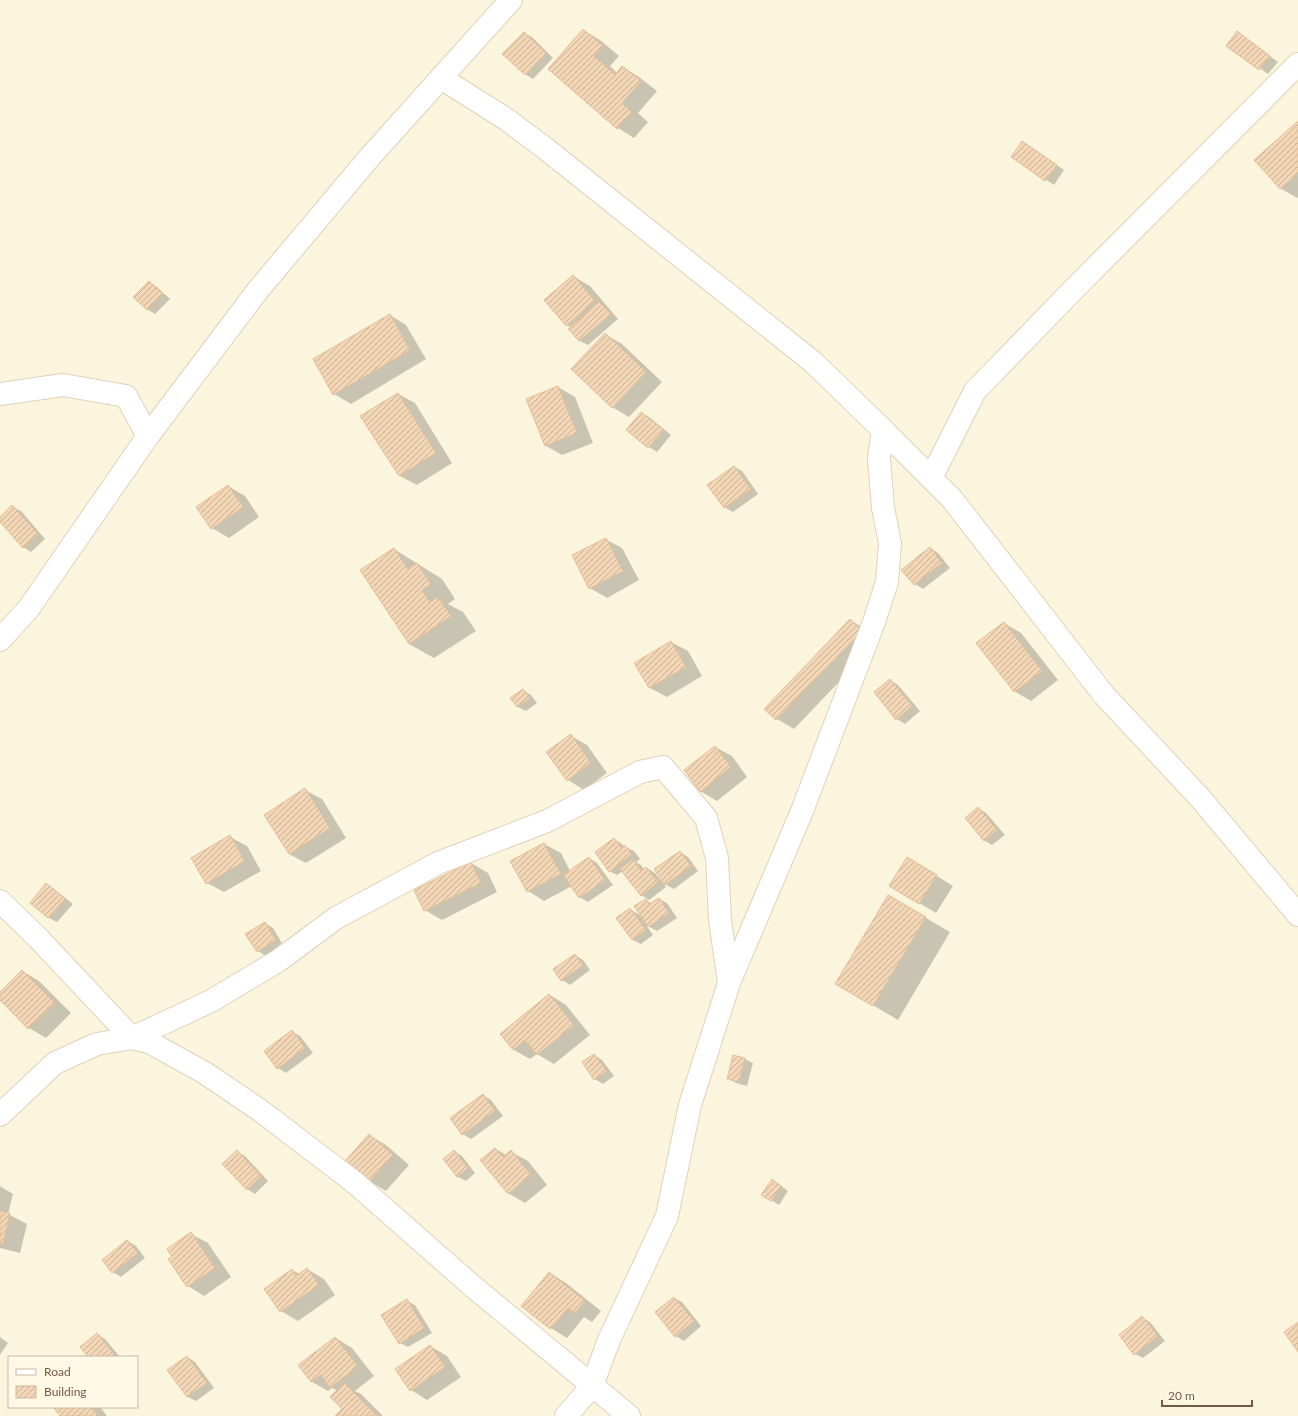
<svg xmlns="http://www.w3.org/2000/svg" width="1298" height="1416" viewBox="0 0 1298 1416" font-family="Lato,sans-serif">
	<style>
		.shadow { fill: #0003 }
		.building { fill: url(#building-hatch); stroke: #e4bf96 }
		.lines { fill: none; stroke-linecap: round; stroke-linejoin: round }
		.minor-casing { stroke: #e0d1bb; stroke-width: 24 }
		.minor { stroke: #fff; stroke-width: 22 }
	</style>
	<defs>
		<pattern id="building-hatch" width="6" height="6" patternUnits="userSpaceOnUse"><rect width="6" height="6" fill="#f2d6b6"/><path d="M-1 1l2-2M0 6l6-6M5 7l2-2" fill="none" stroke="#c8b196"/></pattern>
	</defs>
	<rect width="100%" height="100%" fill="#fcf5de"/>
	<g class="shadow">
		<path d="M583,30L600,40L619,56L610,66L617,73L623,67L639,77L657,91L638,113L648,122L634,138L618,128Z"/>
		<path d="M1237,32L1278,62L1268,74L1227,45Z"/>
		<path d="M524,33L532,37L553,58L533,79L525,74Z"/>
		<path d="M1298,122V197L1297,198L1280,188Z"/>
		<path d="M1023,142L1064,170L1054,185L1012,156Z"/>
		<path d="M573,276L590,286L618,319L588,345L580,341L570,329L571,328L567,325L545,300Z"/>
		<path d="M149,282L157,287L170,299L155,314L147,309Z"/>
		<path d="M390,315L406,325L426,359L351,404L334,394Z"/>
		<path d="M605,334L622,344L662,382L629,417L612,407Z"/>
		<path d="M558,387L575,397L593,443L562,455L546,446Z"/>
		<path d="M398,394L415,403L452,463L417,485L400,476L362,417Z"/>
		<path d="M641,413L649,417L671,435L657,452L649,447L628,430Z"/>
		<path d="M734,467L742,471L758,494L733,512L724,507Z"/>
		<path d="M228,486L245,496L259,517L229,538L212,528Z"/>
		<path d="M13,507L21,511L45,539L31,552L23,547L0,521V518Z"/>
		<path d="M605,539L622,548L639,580L607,598L590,588Z"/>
		<path d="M930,548L938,553L950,568L923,589L915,584Z"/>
		<path d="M394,549L442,579L455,599L448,604L463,612L476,631L434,658L409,644Z"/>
		<path d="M850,620L867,630L878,641L794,729L777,719L766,708Z"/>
		<path d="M1004,623L1021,633L1058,680L1031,701L1014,691Z"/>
		<path d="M671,642L688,651L702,676L667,697L650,688L635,663Z"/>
		<path d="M890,680L898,685L920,711L905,724L897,719Z"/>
		<path d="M523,690L531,695L537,703L526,711L518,707L512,698Z"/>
		<path d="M571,736L587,745L607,773L584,790L568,780Z"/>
		<path d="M715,747L732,756L747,777L717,801L700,791Z"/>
		<path d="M305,790L322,799L346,838L306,863L289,854Z"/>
		<path d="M978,808L986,813L1005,835L992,845L984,840Z"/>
		<path d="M230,837L247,846L261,871L224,892L207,883Z"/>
		<path d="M614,839L622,844L625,847L634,851L640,859L636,862L641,865L644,869L647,868L655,873L666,887L649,900L641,895L623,871L617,875L609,871Z"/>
		<path d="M544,844L561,853L570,871L589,858L597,863L613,885L588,902L579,897L572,886L544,901L528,891Z"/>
		<path d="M680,852L688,857L698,871L674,889L663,883Z"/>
		<path d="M471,863L488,873L497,892L442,920L425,910Z"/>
		<path d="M924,868L953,886L936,913L891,886Z"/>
		<path d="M46,884L54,889L73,904L57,922L49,918L31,903Z"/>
		<path d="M888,896L950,932L898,1020L837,984Z"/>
		<path d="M659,899L667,903L677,918L657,931L646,925L653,935L641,944L633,940L618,918L630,909L641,916L646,900L652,904Z"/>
		<path d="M265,923L273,928L283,945L266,956L258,951Z"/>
		<path d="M575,955L583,960L590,970L570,985L562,980Z"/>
		<path d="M22,971L39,981L71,1013L46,1038L29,1028L0,998V993Z"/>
		<path d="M550,995L566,1005L590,1035L554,1064L537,1054L530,1059L514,1050L501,1034Z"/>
		<path d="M292,1032L300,1036L313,1053L286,1073L278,1068Z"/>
		<path d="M594,1055L602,1060L614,1076L603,1084L595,1079Z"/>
		<path d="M745,1059L753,1063L747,1086L736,1083L728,1078Z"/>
		<path d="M483,1095L491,1100L503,1116L471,1139L463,1134Z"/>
		<path d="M369,1135L386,1145L409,1165L386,1191L369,1181Z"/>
		<path d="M496,1149L506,1155L511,1152L528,1161L547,1185L525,1203L508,1193Z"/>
		<path d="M454,1151L462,1156L475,1173L466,1181L458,1177Z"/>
		<path d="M237,1152L245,1156L268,1181L255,1194L247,1189Z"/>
		<path d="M780,1185L788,1191L779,1205L771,1200Z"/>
		<path d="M0,1186L13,1194L8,1214L27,1224L20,1253L0,1248Z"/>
		<path d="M191,1234L208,1243L231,1277L204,1296L188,1286L173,1257Z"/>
		<path d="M128,1241L136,1246L145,1258L121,1277L113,1272Z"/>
		<path d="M307,1269L324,1279L335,1295L298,1321L281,1311L265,1289L292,1270L300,1274Z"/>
		<path d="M550,1273L566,1283L601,1311L592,1322L584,1317L567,1338L551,1328L523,1306Z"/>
		<path d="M674,1298L682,1302L701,1326L684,1341L676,1336Z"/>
		<path d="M407,1301L415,1305L432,1333L408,1347L400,1343Z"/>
		<path d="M1142,1318L1150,1322L1165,1341L1143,1358L1135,1354Z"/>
		<path d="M97,1334L105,1339L120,1357H89Z"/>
		<path d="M0,1337L8,1343L0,1355Z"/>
		<path d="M336,1338L352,1348L374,1376L355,1391L361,1394L383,1416H336L343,1409L338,1391L332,1388L328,1391L312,1382Z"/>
		<path d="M430,1346L447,1356L461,1377L427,1400L411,1390Z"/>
		<path d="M187,1357L195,1362L214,1388L196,1401L188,1397L169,1370Z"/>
		<path d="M55,1407H100L107,1416H61Z"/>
	</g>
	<g class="building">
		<path d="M583,29L603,46L594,56L615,75L622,66L641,81L622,103L632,112L617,129L548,69Z"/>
		<path d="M1237,31L1270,56L1259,70L1226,46Z"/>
		<path d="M524,32L546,53L525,75L502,54Z"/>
		<path d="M1298,121V173L1280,189L1254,160Z"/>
		<path d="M1022,141L1057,165L1045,181L1011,157Z"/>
		<path d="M573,275L595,301L566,326L544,300Z"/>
		<path d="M149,281L163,294L147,310L133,297Z"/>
		<path d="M599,302L611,314L579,341L568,329Z"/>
		<path d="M390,314L410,350L333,395L313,359Z"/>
		<path d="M605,333L646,372L612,408L571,369Z"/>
		<path d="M558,386L577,433L545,446L526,399Z"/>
		<path d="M398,393L436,453L399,476L360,416Z"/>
		<path d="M641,412L664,430L648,448L626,430Z"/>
		<path d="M734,466L751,489L724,508L707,485Z"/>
		<path d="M228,485L243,507L211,529L196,507Z"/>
		<path d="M12,505L38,534L23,548L0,522V517Z"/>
		<path d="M606,538L623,571L589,589L572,555Z"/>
		<path d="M930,547L942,563L914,585L901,570Z"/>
		<path d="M394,548L408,569L417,563L431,584L422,590L430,602L438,597L451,616L409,644L360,570Z"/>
		<path d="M850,619L862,631L776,720L764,709Z"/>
		<path d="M1004,622L1042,671L1014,692L976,643Z"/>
		<path d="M671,641L686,667L649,688L634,663Z"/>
		<path d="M890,679L912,706L896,720L874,692Z"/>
		<path d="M523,689L530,698L517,707L510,698Z"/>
		<path d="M571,734L591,763L567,781L546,752Z"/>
		<path d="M715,746L731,767L700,792L684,770Z"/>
		<path d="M305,788L330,828L289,854L264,815Z"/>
		<path d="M978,807L997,830L984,841L965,818Z"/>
		<path d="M230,835L245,861L206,884L191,858Z"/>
		<path d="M614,838L621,848L625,845L632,854L609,872L595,852Z"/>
		<path d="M544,843L561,874L527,892L510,861Z"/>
		<path d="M680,851L691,866L665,885L654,869Z"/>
		<path d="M589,857L605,880L579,898L563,875Z"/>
		<path d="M907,857L937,875L919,904L889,886Z"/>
		<path d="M633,859L641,871L646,867L658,882L641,896L620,869Z"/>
		<path d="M471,862L481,883L424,911L414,890Z"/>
		<path d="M46,883L65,899L48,918L30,903Z"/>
		<path d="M888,895L926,917L873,1006L835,984Z"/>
		<path d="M659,898L669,913L648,927L634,906L646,899L649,904Z"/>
		<path d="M630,908L646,930L632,940L616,918Z"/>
		<path d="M265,922L276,940L257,952L245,934Z"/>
		<path d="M575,954L583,965L561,981L553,969Z"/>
		<path d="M22,970L55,1003L28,1029L0,1000V992Z"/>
		<path d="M549,994L574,1025L537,1055L525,1040L513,1050L500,1034Z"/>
		<path d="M292,1030L305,1048L277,1069L264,1051Z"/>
		<path d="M594,1054L607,1071L594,1080L582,1062Z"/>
		<path d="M733,1055L745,1058L739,1082L727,1079Z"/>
		<path d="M483,1094L495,1111L462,1135L450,1118Z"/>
		<path d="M369,1134L393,1155L369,1182L345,1161Z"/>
		<path d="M495,1148L503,1157L511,1150L531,1175L508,1194L480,1160Z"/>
		<path d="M237,1150L261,1176L247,1190L222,1164Z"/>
		<path d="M454,1150L468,1168L457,1177L443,1159Z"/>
		<path d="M772,1179L781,1186L771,1201L761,1195Z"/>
		<path d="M0,1211L10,1213L3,1244L0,1243Z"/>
		<path d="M191,1232L215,1268L187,1287L168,1259L172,1257L167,1249Z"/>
		<path d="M127,1240L138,1253L112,1273L102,1260Z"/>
		<path d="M307,1268L319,1285L280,1312L264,1289L292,1269L296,1276Z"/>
		<path d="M549,1272L585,1301L575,1313L568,1308L550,1329L521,1306Z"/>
		<path d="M674,1297L694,1321L675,1337L655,1312Z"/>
		<path d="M407,1299L424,1328L399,1344L381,1315Z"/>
		<path d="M1142,1316L1158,1336L1134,1355L1119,1335Z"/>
		<path d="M1298,1322V1352L1284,1332Z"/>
		<path d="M97,1333L114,1354L111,1357H88L80,1347Z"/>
		<path d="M335,1337L358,1366L330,1388L321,1375L311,1382L298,1365Z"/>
		<path d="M430,1345L445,1367L410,1391L395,1369Z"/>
		<path d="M187,1356L207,1383L187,1397L167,1370Z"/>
		<path d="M344,1383L377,1416H335L342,1409L330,1397Z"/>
		<path d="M53,1407H91L98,1416H60Z"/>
	</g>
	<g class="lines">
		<defs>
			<g id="minor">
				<path d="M441,78L506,119L546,149L813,362L883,430L879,458L883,508L890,543L887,582L874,622L802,811L729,983L690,1105L667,1216L609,1340L592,1386L566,1416"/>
				<path d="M0,394L63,385L126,396L148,436"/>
				<path d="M883,430L952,499L1104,695L1201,799L1298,915"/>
				<path d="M931,478L975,391L1076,287L1298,64"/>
				<path d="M0,640L29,608L148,436L258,290L369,158L511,0"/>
				<path d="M0,901L39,939L132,1038L211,1001L278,961L336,918L438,863L547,821L640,772L663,767L706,818L717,858L720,920L729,983"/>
				<path d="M0,1115L55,1063L97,1044L132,1038L149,1042L205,1073L261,1111L354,1182L470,1284L629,1416"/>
			</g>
		</defs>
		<use href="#minor" class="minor-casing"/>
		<use href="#minor" class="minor"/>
	</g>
	<rect x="8" y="1356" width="130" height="52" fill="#fff8e4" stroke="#c7baa5"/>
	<rect x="16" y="1369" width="20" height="6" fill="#ffffff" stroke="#c7baa5"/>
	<text x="44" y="1376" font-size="12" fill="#725c47">Road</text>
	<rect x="16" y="1386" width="20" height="12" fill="url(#building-hatch)" stroke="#c7baa5"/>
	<text x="44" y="1396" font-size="12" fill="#725c47">Building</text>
	<path d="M1162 1400v6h90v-6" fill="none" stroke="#725c47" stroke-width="2"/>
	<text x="1168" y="1400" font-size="12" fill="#725c47" stroke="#fff8e4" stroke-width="3" paint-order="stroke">20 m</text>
</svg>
